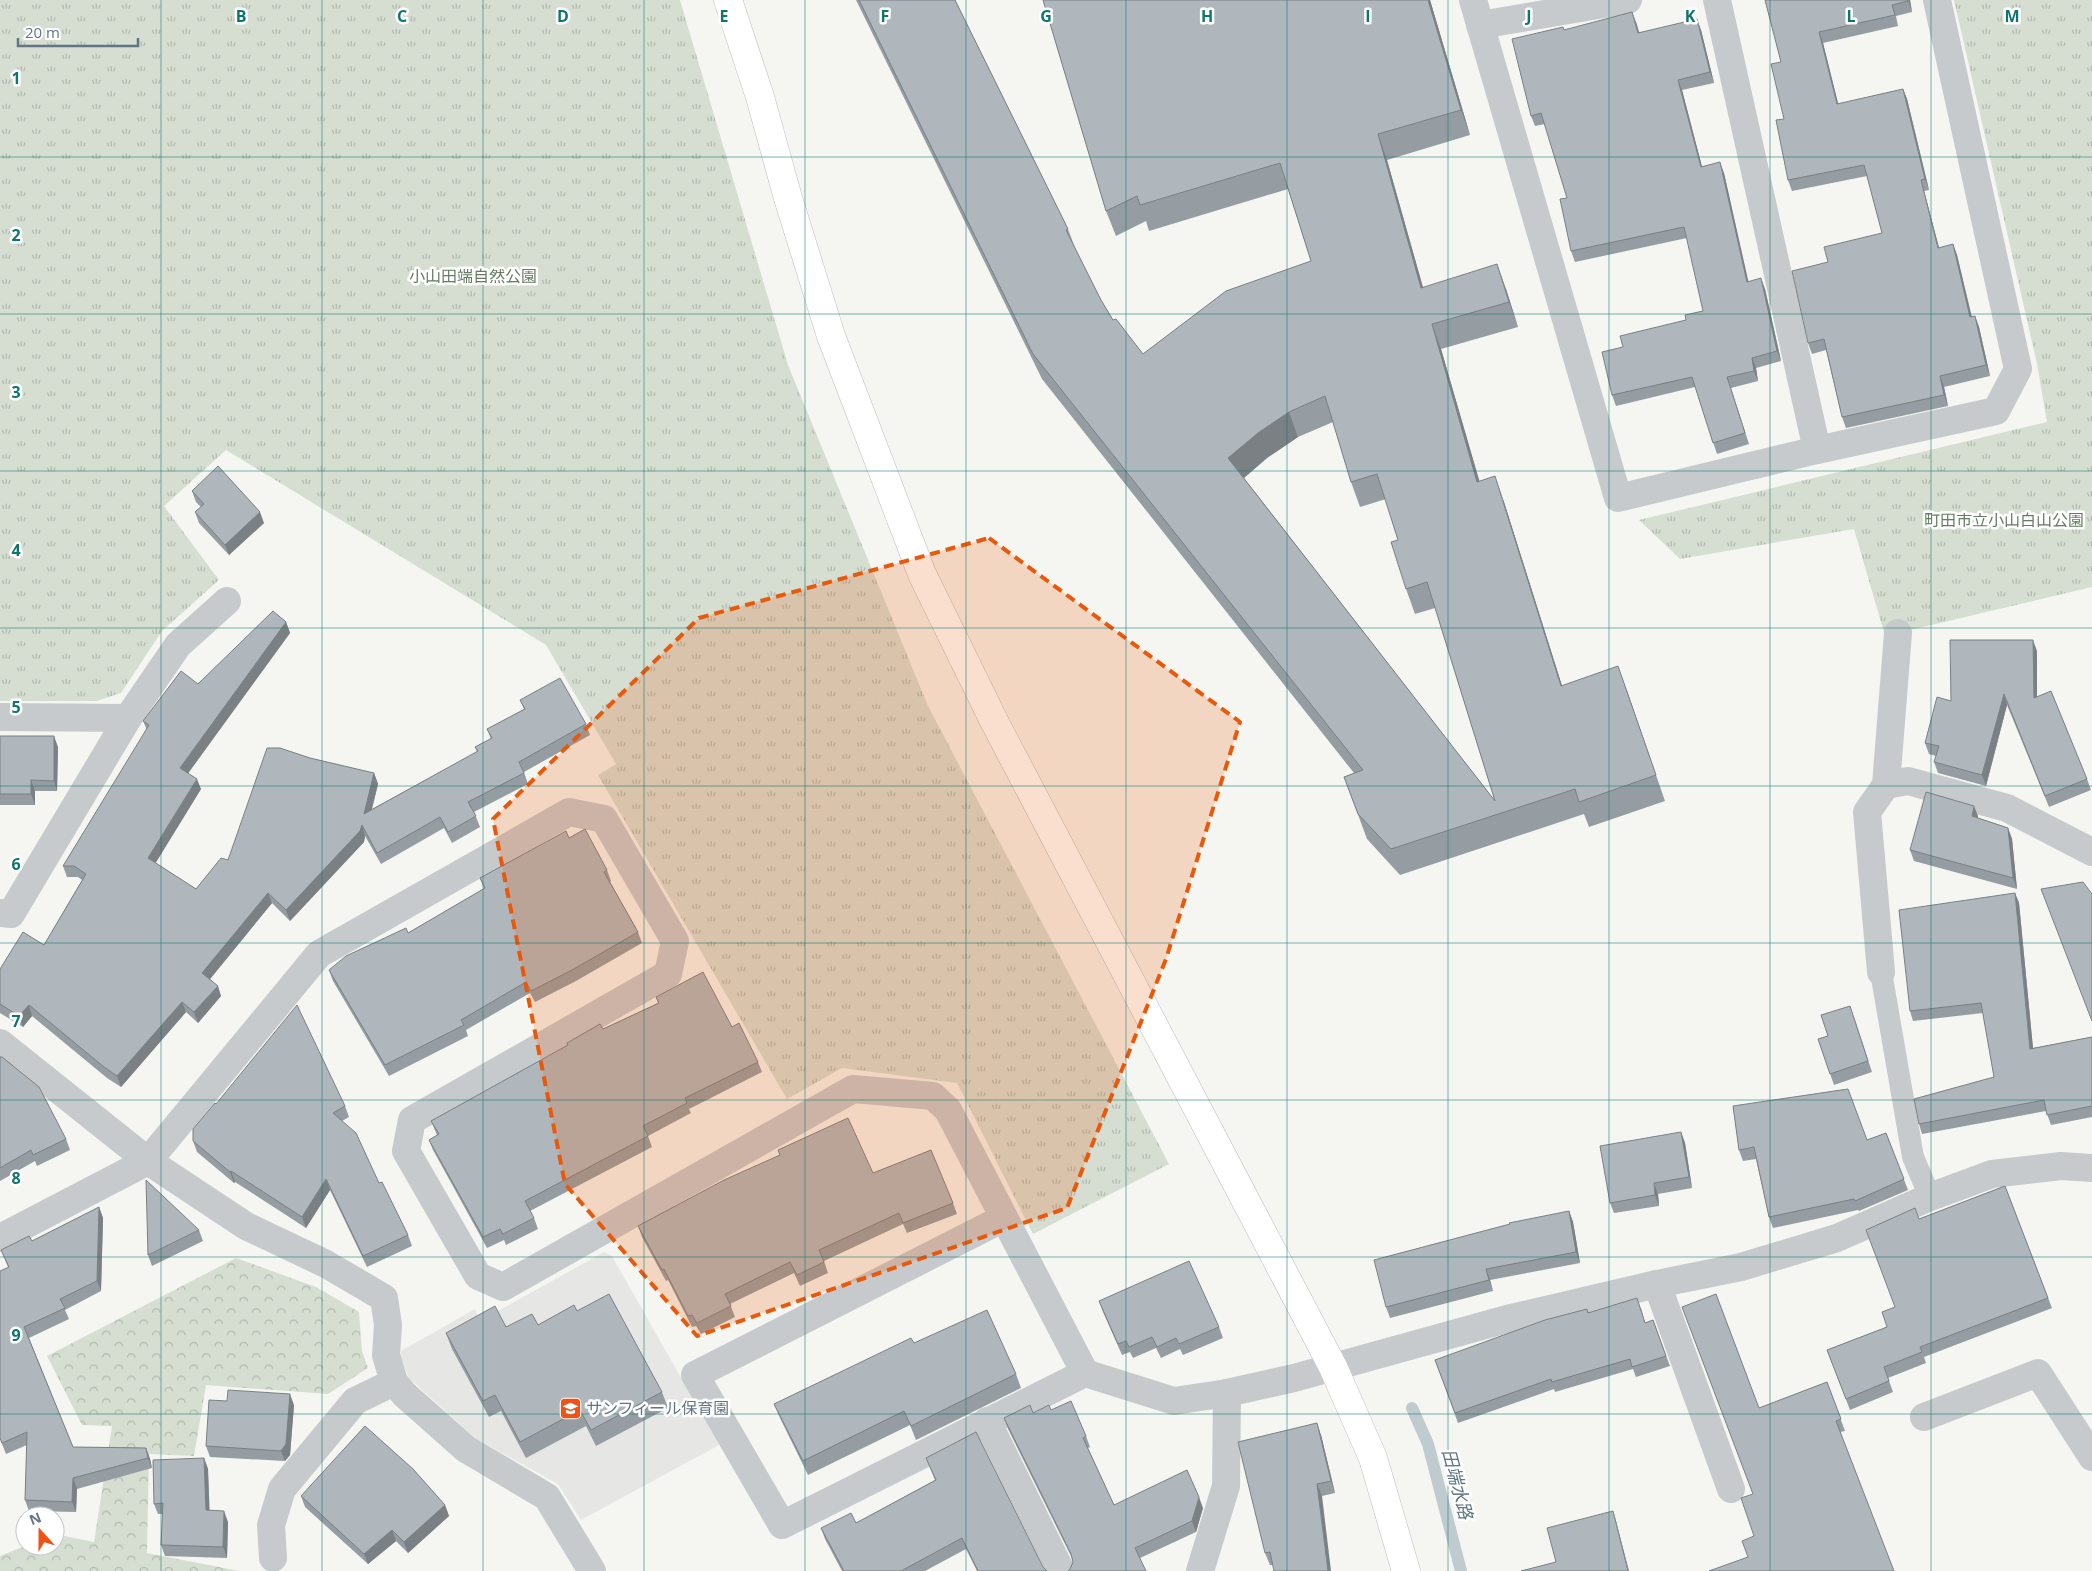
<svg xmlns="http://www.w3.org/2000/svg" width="2092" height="1571" viewBox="0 0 2092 1571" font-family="'Open Sans','Noto Sans JP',sans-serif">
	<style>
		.built { fill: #e6e7e5 }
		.grass { fill: url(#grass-tufts) }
		.forest { fill: url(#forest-crowns) }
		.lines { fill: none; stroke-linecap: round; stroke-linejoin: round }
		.stream { stroke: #c0cbd0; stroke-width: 12 }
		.secondary-casing { stroke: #b9bdc2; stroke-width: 29 }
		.lane { stroke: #c7cacd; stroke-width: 22 }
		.street { stroke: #c7cacd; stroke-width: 28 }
		.secondary { stroke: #fff; stroke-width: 28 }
		.wall { fill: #969da2; fill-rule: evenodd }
		.shaded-wall { fill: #7a8084 }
		.building { fill: #afb7bc; stroke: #7a8084; fill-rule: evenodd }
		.marked { fill: #e8590c; fill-opacity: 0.2; stroke: #e8590c; stroke-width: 4; stroke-dasharray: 10 6; stroke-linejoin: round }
		.grid { fill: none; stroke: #0f766e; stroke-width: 1; stroke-opacity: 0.55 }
		.labels { text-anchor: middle; stroke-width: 5; stroke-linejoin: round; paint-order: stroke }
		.park-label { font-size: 16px; fill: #657c61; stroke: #fff }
		.poi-label { font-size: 16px; fill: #627485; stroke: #fff; text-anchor: start }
		.water-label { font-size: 18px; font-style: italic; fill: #5d7782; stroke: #fff }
		.grid-label { font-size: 16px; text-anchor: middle; font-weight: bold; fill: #0f766e; stroke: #fff; stroke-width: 5; stroke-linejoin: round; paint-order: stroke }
	</style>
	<defs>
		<pattern id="grass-tufts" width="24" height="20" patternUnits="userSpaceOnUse" patternTransform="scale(1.25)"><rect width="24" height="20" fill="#d6ded2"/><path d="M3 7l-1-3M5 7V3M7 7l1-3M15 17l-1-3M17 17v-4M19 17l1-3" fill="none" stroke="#b1b9b0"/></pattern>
		<pattern id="forest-crowns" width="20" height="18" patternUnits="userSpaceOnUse" patternTransform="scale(1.25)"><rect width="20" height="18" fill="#d6ded2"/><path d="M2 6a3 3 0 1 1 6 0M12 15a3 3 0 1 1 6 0" fill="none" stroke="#b1b9b0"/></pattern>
	</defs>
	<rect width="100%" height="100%" fill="#f5f6f1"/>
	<path class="built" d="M604,1252L612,1256L719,1445L581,1520L558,1484L475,1438L409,1378L401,1359V1351L475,1309L480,1321Z"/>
	<g class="grass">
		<path d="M0,0H680L788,365L928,706L1169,1164L1033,1234L957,1083L842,1068L787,1099L598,775L616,764L546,645L226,450L164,506L219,580L162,631L121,693L97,701H0Z"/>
		<path d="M1954,0H2092V587L1885,636L1854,529L1680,559L1639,520L2047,422L2037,364Z"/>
	</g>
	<path class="forest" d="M236,1258L316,1287L359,1312L362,1351L368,1368L328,1394L206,1385L194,1456L149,1454L147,1553L239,1571H0V1556L25,1546H55V1534L94,1542L112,1426L82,1425L47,1356Z"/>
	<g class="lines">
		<path class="stream" d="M1412,1408L1428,1444L1461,1571"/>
		<defs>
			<path id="secondary" d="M728,0L760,97L788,198L831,336L922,574L994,721L1333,1367L1373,1458L1406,1571"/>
		</defs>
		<use href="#secondary" class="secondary-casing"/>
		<path class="lane" d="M1881,972L1913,1157L1930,1197"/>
		<g class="street">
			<path d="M1473,0L1618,498L1817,450L1996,411L2018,369L1937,0"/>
			<path d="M1717,0L1817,450"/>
			<path d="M1480,25L1628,0"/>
			<path d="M0,717L128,718"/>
			<path d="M1886,785L1908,781L2007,808L2092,852"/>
			<path d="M0,913L11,914L128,718L178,645L227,601"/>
			<path d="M1881,972L1867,812L1886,785L1898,633"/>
			<path d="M0,1043L148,1161L246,1226L326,1264L384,1298L388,1325L386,1355L394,1382L405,1395L466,1449L547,1497L592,1571"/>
			<path d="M1004,1218L695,1375L782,1525L1085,1373L1174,1401L1227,1393L1294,1378L1507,1319L1657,1284L1741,1267L1837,1238L1930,1197L1992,1174L2061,1166L2092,1168"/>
			<path d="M0,1238L148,1161L319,954L569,812L604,819L675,941L668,974L412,1120L406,1151L478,1276L503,1287L853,1089L933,1096L948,1110L1085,1373"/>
			<path d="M1657,1284L1731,1489"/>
			<path d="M1924,1417L2038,1373L2092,1457"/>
			<path d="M987,1421L1061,1571"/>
			<path d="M273,1558L271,1525L282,1489L355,1401L394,1382"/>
			<path d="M1200,1571L1226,1486L1227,1393"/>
		</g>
		<use href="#secondary" class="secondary"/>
	</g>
	<g class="wall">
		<path d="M856,0H955L1068,229L1075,248L1101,300L1113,320L1143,354L1311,261L1288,189L1149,231L1146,221L1116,236L1106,211L1043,0H1430L1470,135L1387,160L1423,287L1506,289L1518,327L1441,349L1479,481L1504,502L1562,686L1627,691L1665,801L1589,827L1584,814L1400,875L1367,839L1344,777L1354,773L1042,379ZM1333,422L1351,482L1360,507L1386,499L1398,540L1406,589L1415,614L1435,608L1495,801L1244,478L1267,458L1298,437Z"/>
		<path d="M1765,0H1910L1912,12L1896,16L1898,26L1823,43L1838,104L1903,89L1907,99L1929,190L1924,191L1939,248L1953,244L1957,255L1972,317L1975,316L1979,327L1990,376L1944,387L1948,406L1846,428L1842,417L1826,350L1812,354L1808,343L1828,262L1882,233L1867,176L1792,191L1788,180L1784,119L1781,62Z"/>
		<path d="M1636,22L1639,32L1701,30L1714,83L1682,90L1702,167L1724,173L1748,282L1765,289L1781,361L1756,368L1758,381L1731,388L1749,444L1717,454L1695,387L1616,406L1612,395L1623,347L1686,320L1703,311L1687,238L1575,262L1571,251L1567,198L1545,124L1535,126L1531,116L1564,30Z"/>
		<path d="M192,491L264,523L229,555L199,523L195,512L201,507L196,502Z"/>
		<path d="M286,622L290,633L188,773L201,789L155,863L196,889L228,860L310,758L374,773L378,784L372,809L477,752L475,747L491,739L487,729L524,709L520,700L586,724L590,735L524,772L528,784L474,812L480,827L452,843L444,828L381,864L365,836L364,842L290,921L272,903L210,979L221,996L198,1023L186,1012L121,1087L107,1078L32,1016L23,1027L0,1013V969L44,945L82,880L78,877H67L63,866L147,730L143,721Z"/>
		<path d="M2037,651V697L2087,779L2091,790L2049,807L2007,705L1986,786L1938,773L1934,762L1936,756L1929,754L1925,743L1951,701Z"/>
		<path d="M0,736L58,747L57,791H35V805H0Z"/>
		<path d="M1978,816V818L2008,828L2012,839L2017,889L1914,861L1910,850Z"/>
		<path d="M569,838L607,870L611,881L610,882L638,932L642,943L576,981L535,1002L530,993L466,1030L468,1036L389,1076L333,981L329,970L408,933L484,889L480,878Z"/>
		<path d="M2015,893L2019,903L2033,1048L2092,1037V1117L2051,1125L2046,1111L1922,1134L1919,1124L1994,1077L1983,1013L1913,1021L1910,1011Z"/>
		<path d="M656,997L732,1027L758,1062L762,1072L689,1109L691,1113L648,1136L652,1147L530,1211L534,1218L538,1229L506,1245L504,1240L487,1248L433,1150L429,1140L437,1135L431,1121L603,1029L658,1003Z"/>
		<path d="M1854,1017L1872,1072L1834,1085L1818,1039L1828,1036Z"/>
		<path d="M0,1057L66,1139L70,1150L37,1166L35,1161L0,1181Z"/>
		<path d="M216,1104L345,1106L349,1117L342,1121L379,1183L408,1235L412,1246L367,1267L330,1190L306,1228L235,1182L234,1183L197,1152L193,1141Z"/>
		<path d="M1733,1106L1867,1140L1886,1133L1908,1190L1859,1211L1858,1210L1773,1228L1769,1217L1756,1159L1743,1161L1739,1150Z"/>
		<path d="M1681,1132L1685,1143L1692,1188L1658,1194L1659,1206L1614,1213L1610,1203Z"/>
		<path d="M873,1173L953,1203L957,1214L907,1233L903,1224L824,1261L828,1273L800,1286L794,1273L730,1304L735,1317L701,1334L696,1326L692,1327L668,1280L666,1281L642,1237L638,1226Z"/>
		<path d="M2005,1186L2052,1308L1924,1357L1926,1363L1888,1378L1893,1392L1850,1410L1827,1350L1887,1327L1895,1307L1919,1219Z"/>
		<path d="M99,1207L103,1218L101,1291L65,1310L69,1319L29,1338L73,1447L146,1448L150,1459L152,1468L77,1489L76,1512L29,1511L25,1500L27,1445L6,1454L0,1439L8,1267L1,1250L32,1241Z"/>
		<path d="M1569,1211L1573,1222L1580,1263L1490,1280L1493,1291L1390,1318L1386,1307Z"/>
		<path d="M199,1230L203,1241L152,1266L148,1255Z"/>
		<path d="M1099,1301L1219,1327L1223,1338L1183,1355L1180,1349L1161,1358L1156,1348L1133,1358L1130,1352L1122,1355L1103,1312Z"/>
		<path d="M1641,1308L1645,1323L1653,1320L1670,1366L1636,1377L1633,1369L1555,1392L1554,1389L1458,1423L1435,1360L1587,1309L1589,1313Z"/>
		<path d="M577,1311L662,1392L668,1408L596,1446L586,1426L526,1458L501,1411L489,1417L452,1349L446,1333L506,1327L538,1325Z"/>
		<path d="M914,1343L1016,1374L1021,1388L916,1440L910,1425L808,1475L780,1418L774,1404Z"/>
		<path d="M1827,1382L1845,1431L1840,1432L1748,1557L1754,1536L1753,1494L1759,1408Z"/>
		<path d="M294,1405L290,1455L285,1461L210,1457L206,1446Z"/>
		<path d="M1051,1410L1086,1436L1090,1447L1088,1448L1114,1505L1203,1508L1196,1532L1140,1558L1070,1569L1073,1562L1072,1558L1008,1429L1004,1418L1033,1413Z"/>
		<path d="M1321,1435L1335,1493L1322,1496L1273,1565H1270L1265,1553Z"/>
		<path d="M204,1458L208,1469L209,1510L228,1522L227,1558L165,1556L161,1545L163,1514H158L154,1504Z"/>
		<path d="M926,1458L1043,1567L1047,1571H977L966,1549L925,1571H842L825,1539L821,1528L856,1523L935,1480Z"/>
		<path d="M301,1496L445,1505L449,1516L408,1553L396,1541L368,1564L305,1507Z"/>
	</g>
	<g class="shaded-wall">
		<path d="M1428,0H1430L1470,135L1461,110Z"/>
		<path d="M1908,0H1910L1912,12Z"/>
		<path d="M1632,12L1636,22L1642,43L1638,33Z"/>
		<path d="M1697,19L1701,30L1714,83L1710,72Z"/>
		<path d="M1819,32L1823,43L1841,115L1837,104Z"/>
		<path d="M1678,80L1682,90L1705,178L1701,167Z"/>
		<path d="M1903,89L1907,99L1929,190L1925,179Z"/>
		<path d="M1378,134L1387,160L1430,313L1421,288Z"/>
		<path d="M1720,162L1724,173L1751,293L1747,282Z"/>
		<path d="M1921,180L1924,191L1942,259L1938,248Z"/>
		<path d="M1953,244L1957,255L1974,328L1970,317Z"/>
		<path d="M1497,264L1506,289L1518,327L1509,302Z"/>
		<path d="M1761,278L1765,289L1781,361L1777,351Z"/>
		<path d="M1975,316L1979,327L1990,376L1986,365Z"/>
		<path d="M1432,324L1441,349L1487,507L1477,482Z"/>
		<path d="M1752,358L1756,368L1758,381L1754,371Z"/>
		<path d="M1940,376L1944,387L1948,406L1944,395Z"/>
		<path d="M1289,412L1298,437L1267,458L1238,483L1228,458L1258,433Z"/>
		<path d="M1495,476L1504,502L1570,711L1561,686Z"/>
		<path d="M260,512L264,523L229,555L225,545Z"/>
		<path d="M286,622L290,633L184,779L180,768Z"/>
		<path d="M2033,640L2037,651V709L2034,698Z"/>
		<path d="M1618,666L1627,691L1665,801L1656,775Z"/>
		<path d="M2004,694L2007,705L1986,786L1982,775Z"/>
		<path d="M54,736L58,747L57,791L54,781Z"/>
		<path d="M374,773L378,784L368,824L364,814Z"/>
		<path d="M197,779L201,789L152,869L148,858Z"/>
		<path d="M31,780L35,791V805L31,794Z"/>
		<path d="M1974,806L1978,816L1976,827L1972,816Z"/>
		<path d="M362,825L365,836L364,842L290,921L286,910Z"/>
		<path d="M2008,828L2012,839L2017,889L2013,878Z"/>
		<path d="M268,893L272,903L206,984L202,973Z"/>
		<path d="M2015,893L2019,903L2034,1059L2030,1049Z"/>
		<path d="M218,986L221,996L198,1023L194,1012Z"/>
		<path d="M182,1002L186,1012L121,1087L117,1076Z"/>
		<path d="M29,1005L32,1016L23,1027L19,1016Z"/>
		<path d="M1681,1132L1685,1143L1692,1188L1689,1177Z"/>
		<path d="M231,1171L235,1182L234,1183L230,1172Z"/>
		<path d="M326,1179L330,1190L306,1228L302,1217Z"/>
		<path d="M1654,1183L1658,1194L1659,1206L1655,1195Z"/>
		<path d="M99,1207L103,1218L101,1291L97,1281Z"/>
		<path d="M1569,1211L1573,1222L1580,1263L1576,1252Z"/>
		<path d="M1486,1269L1490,1280L1493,1291L1489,1280Z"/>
		<path d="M290,1394L294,1405L290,1455L285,1461L281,1451Z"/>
		<path d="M1317,1423L1321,1435L1335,1493L1331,1481Z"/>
		<path d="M146,1448L150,1459L152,1468L148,1458Z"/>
		<path d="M204,1458L208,1469L210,1521L206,1510Z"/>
		<path d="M73,1478L77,1489L76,1512L72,1502Z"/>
		<path d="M1317,1484L1322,1496L1331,1571H1328Z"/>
		<path d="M1199,1497L1203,1508L1196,1532L1192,1521Z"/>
		<path d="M445,1505L449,1516L408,1553L404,1542Z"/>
		<path d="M224,1511L228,1522L227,1558L223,1547Z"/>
		<path d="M1613,1511L1616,1521L1629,1571H1628Z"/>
		<path d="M392,1530L396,1541L368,1564L364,1554Z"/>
	</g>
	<g class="building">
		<path d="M859,0H955L1068,229L1066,230L1101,300L1113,320L1116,319L1143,354L1226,291L1311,261L1280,163L1140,205L1137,196L1106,211L1043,0H1428L1461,110L1378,134L1421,288L1497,264L1509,302L1432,324L1477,482L1495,476L1561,686L1618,666L1656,775L1579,802L1575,789L1391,849L1358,814L1344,777L1363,770L1033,354ZM1325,396L1351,482L1377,474L1398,540L1391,542L1406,589L1427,582L1495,801L1228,458L1258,433L1289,412Z"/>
		<path d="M1765,0H1908V1L1892,5L1895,15L1819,32L1837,104L1903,89L1925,179L1921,180L1938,248L1953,244L1970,317L1975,316L1986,365L1940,376L1944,395L1842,417L1824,339L1808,343L1792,271L1828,262L1824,247L1882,233L1864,165L1788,180L1776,120L1784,119L1771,64L1781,62Z"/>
		<path d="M1632,12L1638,33L1697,19L1710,72L1678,80L1701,167L1720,162L1747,282L1761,278L1777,351L1752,358L1754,371L1727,377L1745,433L1713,443L1692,377L1612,395L1602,352L1623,347L1620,336L1686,320L1685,315L1703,311L1684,227L1571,251L1560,199L1567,198L1541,113L1531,116L1512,39L1563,27L1564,30Z"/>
		<path d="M218,466L260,512L225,545L195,512L204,504L192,491Z"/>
		<path d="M273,611L286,622L180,768L197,779L148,858L196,889L221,858L228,860L267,748H280L310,758L374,773L364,814L478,751L475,747L492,738L487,729L525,709L520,700L560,678L586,724L519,762L524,773L468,802L476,816L448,832L440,817L377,853L362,825L360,831L286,910L268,893L202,973L218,986L194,1012L182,1002L117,1076L104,1067L29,1005L19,1016L0,1004V969L23,932L44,945L86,874L74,866H63L149,725L143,721L181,671L198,684Z"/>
		<path d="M1950,640H2033L2034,698L2051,691L2087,779L2045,796L2004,694L1982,775L1934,762L1939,746L1925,743L1937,697L1951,701Z"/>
		<path d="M0,736H54V781L31,780V794H0Z"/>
		<path d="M1926,792L1974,806L1972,816L2008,828L2013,878L1910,850Z"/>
		<path d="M585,829L607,870L604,872L638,932L572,970L531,991L526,982L461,1020L464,1025L385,1065L329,970L346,956L406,928L408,933L485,888L480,878L566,831L569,838Z"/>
		<path d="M2083,882L2092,894V1021L2041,889Z"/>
		<path d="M2015,893L2030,1049L2092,1037V1106L2047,1115L2044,1100L1919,1124L1914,1099L1994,1077L1981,1003L1910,1011L1899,910Z"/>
		<path d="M703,972L732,1027L739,1023L758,1062L685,1098L687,1103L643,1126L648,1136L525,1201L534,1218L503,1234L500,1229L483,1237L429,1140L439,1134L431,1121L568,1045L567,1043L600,1024L603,1029L659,1003L656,997Z"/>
		<path d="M297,1005L345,1106L333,1113L356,1133L379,1183L382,1182L408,1235L363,1256L326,1179L302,1217L231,1171L230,1172L193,1141V1129L215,1103L216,1104Z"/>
		<path d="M1850,1006L1868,1061L1830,1074L1818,1039L1828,1036L1821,1015Z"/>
		<path d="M0,1057H2L39,1087L66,1139L33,1155L31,1150L0,1168Z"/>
		<path d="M1848,1089L1867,1140L1886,1133L1904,1179L1855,1201L1854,1199L1769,1217L1754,1147L1739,1150L1733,1106Z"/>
		<path d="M848,1118L873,1173L931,1150L953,1203L903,1223L899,1213L819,1250L824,1262L797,1275L790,1262L725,1294L731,1306L697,1323L692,1315L688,1316L664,1269L662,1270L638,1226L724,1180L780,1155L778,1150Z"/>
		<path d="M1681,1132L1689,1177L1654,1183L1655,1195L1610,1203L1600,1146Z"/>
		<path d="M146,1180L199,1230L148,1255Z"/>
		<path d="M2005,1186L2048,1298L1920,1347L1922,1352L1884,1367L1889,1381L1846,1399L1827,1350L1887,1327L1882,1312L1895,1307L1866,1230L1915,1208L1919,1219Z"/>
		<path d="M99,1207L97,1281L60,1299L65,1308L24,1327L73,1447L146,1448L148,1458L73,1478L72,1502L25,1500L27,1432L2,1443L0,1438V1271L9,1267L1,1250L29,1236L32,1241Z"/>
		<path d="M1569,1211L1576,1252L1486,1269L1489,1280L1386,1307L1374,1260L1510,1224L1509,1223Z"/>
		<path d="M1189,1261L1219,1327L1179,1344L1176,1338L1157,1347L1152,1337L1129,1347L1126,1341L1118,1344L1099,1301Z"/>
		<path d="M609,1294L662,1392L591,1430L580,1410L520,1442L495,1395L483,1401L446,1333L495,1306L506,1327L532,1314L538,1325L574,1305L577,1311Z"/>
		<path d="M1716,1294L1759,1408L1827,1382L1841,1419L1836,1421L1894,1571H1709L1748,1557L1742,1541L1754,1536L1741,1498L1753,1494L1682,1307Z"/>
		<path d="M1637,1298L1645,1323L1653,1320L1666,1356L1632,1367L1630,1359L1552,1382L1551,1379L1455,1413L1435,1360L1545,1320L1587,1309L1588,1313Z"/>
		<path d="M987,1310L1016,1374L911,1426L904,1411L803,1461L774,1404L911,1338L914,1343Z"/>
		<path d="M228,1390L290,1394L286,1444L281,1451L206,1446L209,1400L227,1401Z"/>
		<path d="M1071,1401L1086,1436L1083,1438L1114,1505L1187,1470L1199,1497L1192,1521L1135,1548L1146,1571H1068L1070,1569L1073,1562L1071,1554L1004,1418L1030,1405L1033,1413L1049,1405L1051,1410Z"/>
		<path d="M1317,1423L1331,1481L1317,1484L1328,1571H1274L1270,1552L1265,1553L1238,1442Z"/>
		<path d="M365,1426L413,1469L445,1505L404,1542L392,1530L364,1554L301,1496Z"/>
		<path d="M976,1432L1043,1567L1047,1571H978L962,1538L901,1571H844L821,1528L851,1513L856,1523L936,1480L926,1458Z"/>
		<path d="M204,1458L206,1510L224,1511L223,1547L161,1545L163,1503L154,1504L153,1460Z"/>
		<path d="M1613,1511L1628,1571H1521L1556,1562L1547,1528Z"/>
	</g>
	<path class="marked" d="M989,538L1240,722L1166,959L1067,1208L697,1336L565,1184L493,819L699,618Z"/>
	<path class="grid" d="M161,0V1571M322,0V1571M483,0V1571M644,0V1571M805,0V1571M966,0V1571M1126,0V1571M1287,0V1571M1448,0V1571M1609,0V1571M1770,0V1571M1931,0V1571M0,157H2092M0,314H2092M0,471H2092M0,628H2092M0,786H2092M0,943H2092M0,1100H2092M0,1257H2092M0,1414H2092"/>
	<defs>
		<symbol id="school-square" viewBox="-11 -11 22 22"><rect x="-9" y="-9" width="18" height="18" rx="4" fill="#f15115" stroke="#fff"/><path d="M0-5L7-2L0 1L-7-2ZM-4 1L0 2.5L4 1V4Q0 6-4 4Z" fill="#fff"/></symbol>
	</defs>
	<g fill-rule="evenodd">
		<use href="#school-square" x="558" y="1396" width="25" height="25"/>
	</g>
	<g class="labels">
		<g class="park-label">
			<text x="473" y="282">小山田端自然公園</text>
			<text x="2004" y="526">町田市立小山白山公園</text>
		</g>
		<g class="poi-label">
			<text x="586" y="1414">サンフィール保育園</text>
		</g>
		<g class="water-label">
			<text transform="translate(1457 1484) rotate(75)" y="6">田端水路</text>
		</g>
	</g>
	<g class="grid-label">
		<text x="241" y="22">B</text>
		<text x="402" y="22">C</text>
		<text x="563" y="22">D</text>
		<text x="724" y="22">E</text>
		<text x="885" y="22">F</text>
		<text x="1046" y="22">G</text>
		<text x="1207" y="22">H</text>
		<text x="1368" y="22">I</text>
		<text x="1529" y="22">J</text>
		<text x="1690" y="22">K</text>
		<text x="1851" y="22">L</text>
		<text x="2012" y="22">M</text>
		<text x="16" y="84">1</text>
		<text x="16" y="241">2</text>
		<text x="16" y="398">3</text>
		<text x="16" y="556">4</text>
		<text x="16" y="713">5</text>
		<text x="16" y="870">6</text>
		<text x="16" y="1027">7</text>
		<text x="16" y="1184">8</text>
		<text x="16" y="1341">9</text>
	</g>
	<g transform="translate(40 1531) rotate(339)"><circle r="24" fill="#ffffff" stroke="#c0c7ce"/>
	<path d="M0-4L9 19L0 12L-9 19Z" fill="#f15115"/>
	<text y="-8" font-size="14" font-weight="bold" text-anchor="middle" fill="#627485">N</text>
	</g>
	<path d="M18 38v8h120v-8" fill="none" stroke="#627485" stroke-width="2.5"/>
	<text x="25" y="38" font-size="15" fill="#627485" stroke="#ffffff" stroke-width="4" paint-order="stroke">20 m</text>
</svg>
